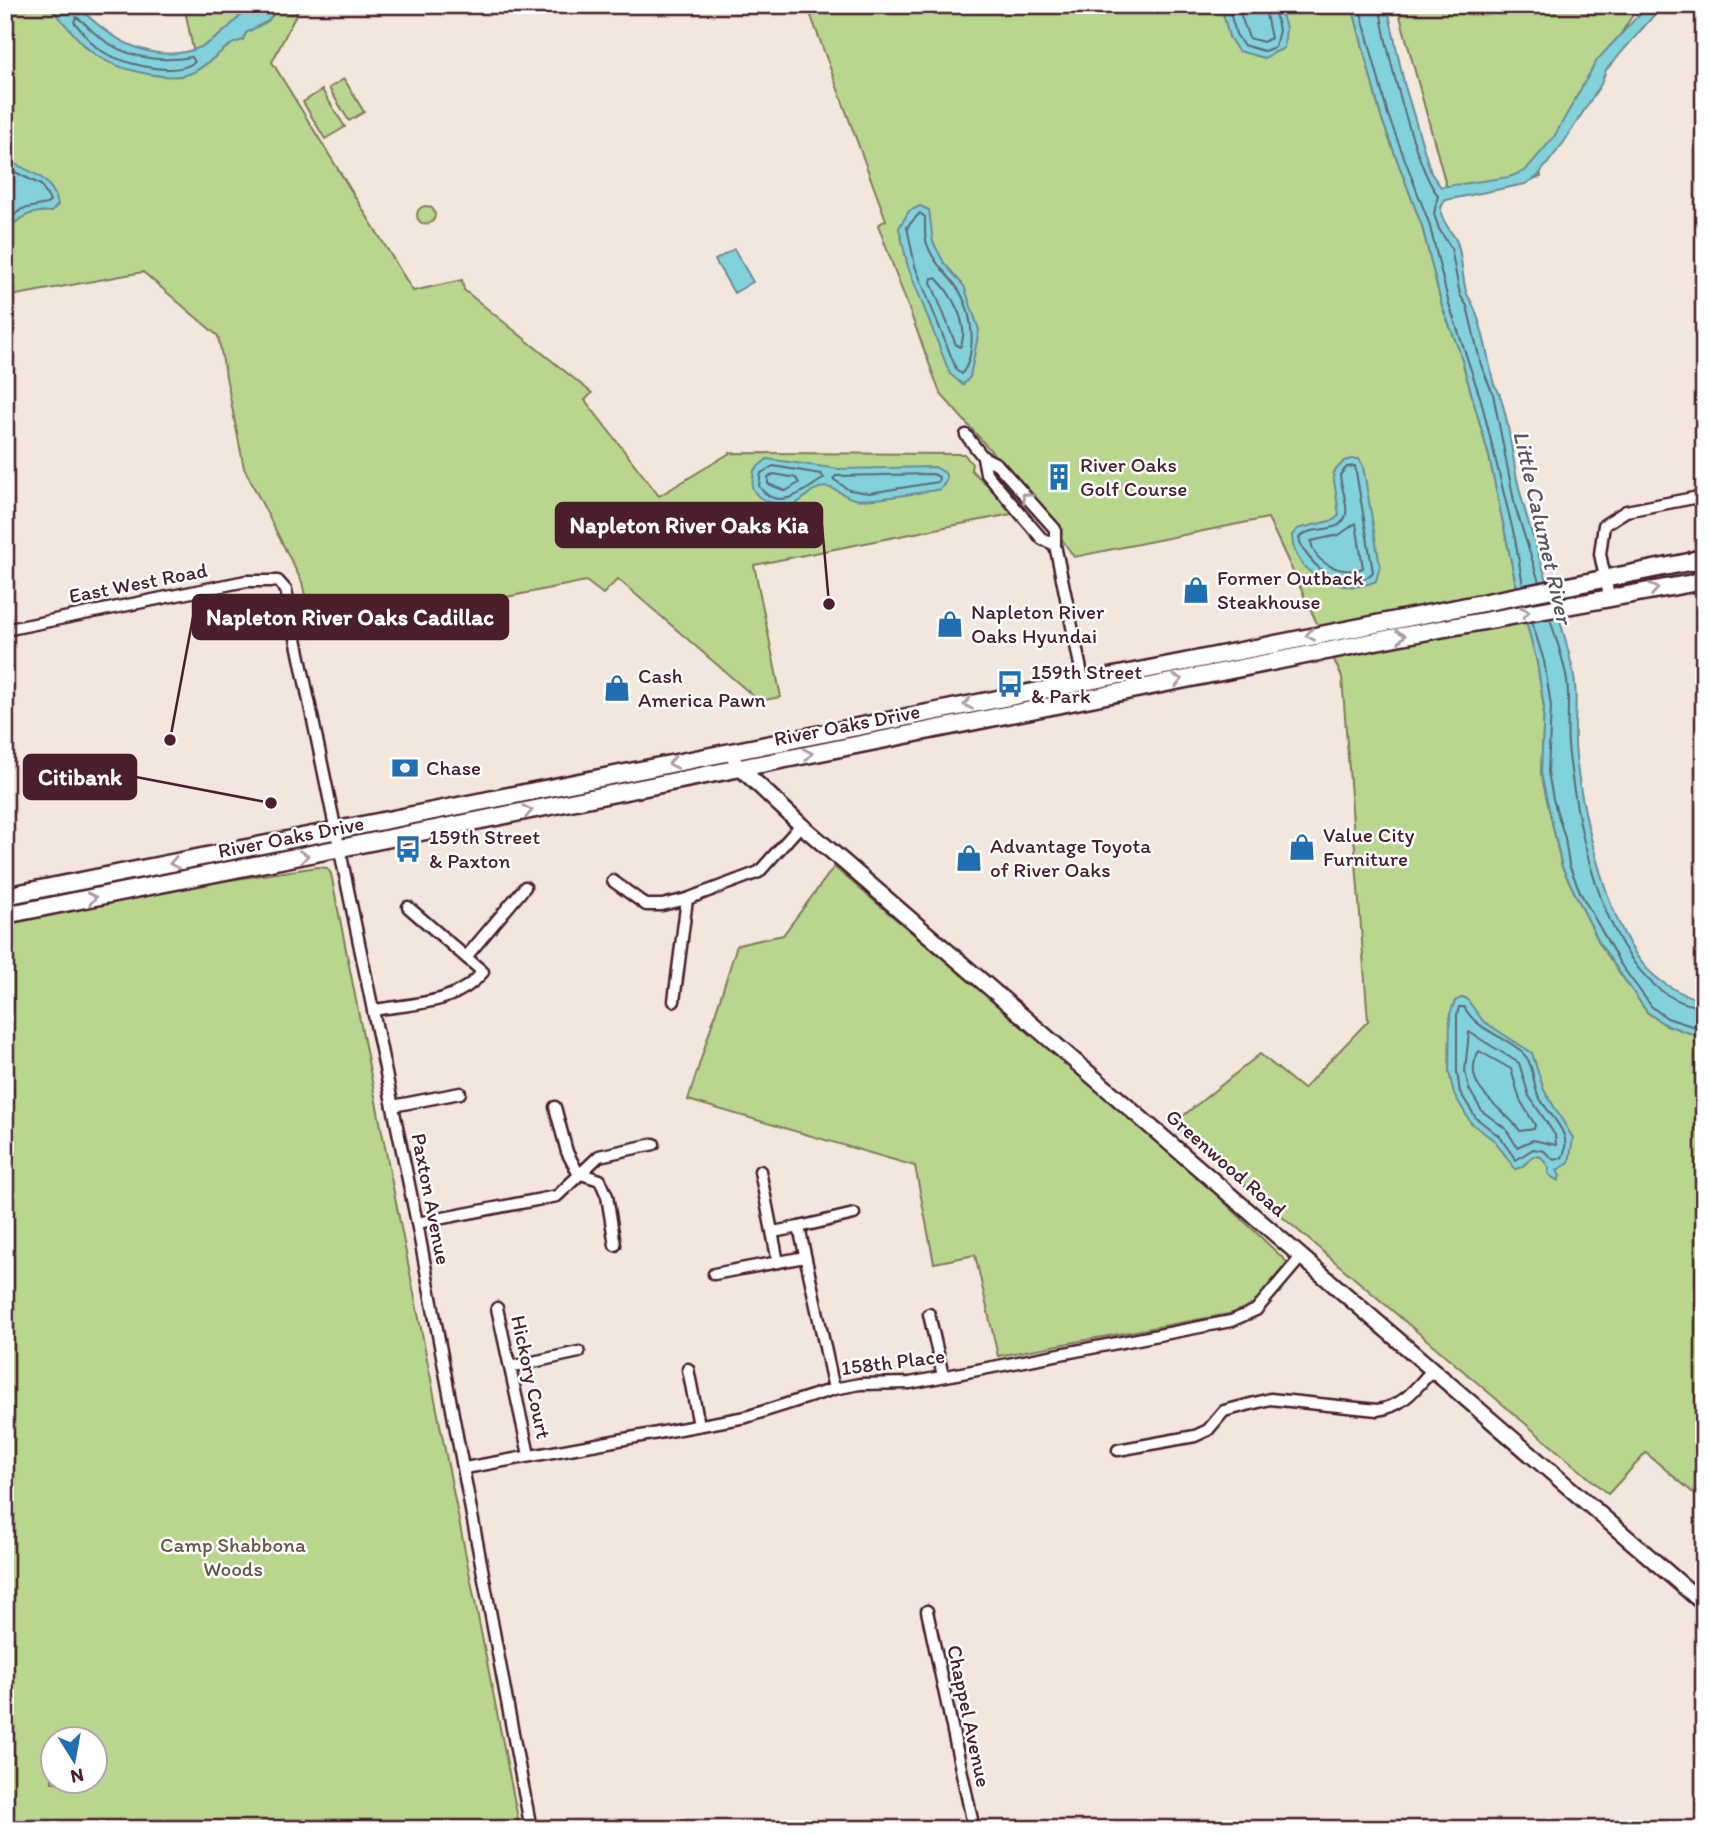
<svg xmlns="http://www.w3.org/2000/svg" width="1709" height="1834" viewBox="0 0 1709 1834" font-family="Itim,sans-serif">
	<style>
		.green { fill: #b8d68e; stroke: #817a5c; stroke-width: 2; fill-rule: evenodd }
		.water { fill: #82d2dc; stroke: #6c8a95; stroke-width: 2 }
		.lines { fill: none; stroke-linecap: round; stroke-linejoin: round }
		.shore { stroke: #606772; stroke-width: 2 }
		.street-casing { stroke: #4a1f2b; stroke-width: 15 }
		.secondary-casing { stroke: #4a1f2b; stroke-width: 19 }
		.primary-casing { stroke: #4a1f2b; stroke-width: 21 }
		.highway-casing { stroke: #4a1f2b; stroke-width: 23 }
		.street { stroke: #fff; stroke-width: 10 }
		.secondary { stroke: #fff; stroke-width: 14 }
		.primary { stroke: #fff; stroke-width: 16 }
		.highway { stroke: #fff; stroke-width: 18 }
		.oneway { stroke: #ae9aa0 }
		.labels { text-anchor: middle; stroke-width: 5; stroke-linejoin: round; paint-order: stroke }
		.poi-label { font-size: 21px; fill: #4a1f2b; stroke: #fff; text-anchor: start }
		.street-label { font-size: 21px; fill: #4a1f2b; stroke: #fff }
		.park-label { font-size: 21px; fill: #6b5649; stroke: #fff }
		.water-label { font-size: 23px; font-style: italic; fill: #5b5560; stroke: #fff }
		.leader { fill: none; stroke: #4a1f2b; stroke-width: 2.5 }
		.callout-dot { fill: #4a1f2b; stroke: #fff; stroke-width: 2.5 }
		.callout { fill: #4a1f2b; stroke: #4a1f2b; stroke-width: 2.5 }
		.callout-label { font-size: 23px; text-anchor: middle; font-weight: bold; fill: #fff }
	</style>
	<rect width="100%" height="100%" fill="#f3e6dc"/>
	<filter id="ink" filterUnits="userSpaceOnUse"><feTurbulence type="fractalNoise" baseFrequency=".0143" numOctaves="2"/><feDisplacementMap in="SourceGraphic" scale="14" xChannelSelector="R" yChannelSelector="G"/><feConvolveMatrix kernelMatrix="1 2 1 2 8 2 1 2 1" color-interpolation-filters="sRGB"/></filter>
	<g filter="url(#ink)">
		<g class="green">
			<path d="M5,5H48L87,48L197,69L184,5H301L272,62L413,291L462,280L464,290L592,393L585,400L659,496L730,453L964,454L972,464L971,470L985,483H990L1016,513L754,565L781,697L759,701L618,579L603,594L586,581L314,636L302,582L244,468L218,336L143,272L5,297Z"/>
			<path d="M807,5H1352L1381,117L1422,226L1442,306L1459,350L1489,456L1515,580L1537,662L1544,707L1541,773L1562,867L1600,944L1647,1012L1664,1024L1704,1038V1502L1646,1453L1608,1494L1173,1124L1260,1054L1303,1089L1368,1021L1342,677L1268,518L1074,557L1036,502L940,393L878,225L886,220Z"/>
			<path d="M1397,5H1639L1539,165L1541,177L1449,196Z"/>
			<path d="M344,79L364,112L349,121L329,88Z"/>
			<path d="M322,90L345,127L325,139L303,102Z"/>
			<circle cx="426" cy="215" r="9"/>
			<path d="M318,867L327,868L331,874L520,1829H5V923L202,884ZM52,1740H94V1782H52Z"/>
			<path d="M834,867L1173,1153L1287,1262L1250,1310L998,1356L975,1255L934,1263L915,1166L688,1100L737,945L783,935Z"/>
		</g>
		<g class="water">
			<path d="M48,5H77C109,39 153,67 201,47C220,38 236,20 251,5H281L268,21L246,33L243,40C221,45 211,66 189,74C166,82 111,68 92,52C76,39 63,20 48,5Z"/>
			<path d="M1221,5H1279L1286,28L1284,48L1264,58L1238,51L1229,37Z"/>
			<path d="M1352,5H1387L1404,83L1431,173L1441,187L1509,177L1525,171L1554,137L1597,60L1648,5H1663L1606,70L1601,84L1564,142L1537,177L1525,184L1446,200C1432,213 1451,229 1457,242C1462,254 1463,287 1467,294C1482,318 1487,355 1494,385C1505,393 1513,460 1517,479C1531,545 1562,611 1574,677C1578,699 1574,720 1575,741C1577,798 1606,918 1642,963C1658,983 1679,994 1704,1001V1038L1664,1024L1647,1012L1600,944L1562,867L1541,773L1544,707L1537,662L1515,580L1489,456L1459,350L1442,306L1422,226L1381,117Z"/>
			<path d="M5,160C28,170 53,177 58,205L51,212C30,210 19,218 5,232Z"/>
			<path d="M920,206L929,210L933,242L944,263L964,286L979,330L970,377L963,385L950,374L908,267L899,228L909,211Z"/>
			<path d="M734,249L753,282L734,293L715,260Z"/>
			<path d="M767,459L839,469L935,467L945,473L947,479L941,489C924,492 868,502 855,499C844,497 836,487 825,487C802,488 805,514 772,503C762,499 756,497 752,487L754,470Z"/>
			<path d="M1352,459H1359L1363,466L1380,566L1376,581C1343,597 1292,576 1292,535L1297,529L1334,520L1339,515L1333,473L1344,461Z"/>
			<path d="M1461,998H1466L1483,1021L1532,1053L1544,1090L1573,1138L1569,1163L1557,1170L1560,1176L1558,1181L1548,1174L1549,1168L1541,1157L1533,1156L1522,1167L1515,1169L1495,1141L1471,1123L1454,1094L1449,1072L1450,1014L1455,1001Z"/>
		</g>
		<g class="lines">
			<g class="shore">
				<path d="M1228,5L1236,34L1243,45L1264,51L1275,47L1279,30L1273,5"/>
				<path d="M1237,5L1249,38L1263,42L1271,38L1264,5"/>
				<path d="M1359,5L1388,115L1429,223L1449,304L1481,400L1515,539L1523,585"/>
				<path d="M1380,5C1382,38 1418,174 1438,195L1434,214L1439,229L1451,248L1460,295L1467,306L1481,365L1493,394L1515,506L1539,582"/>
				<path d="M76,17C84,21 89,29 97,35C124,58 159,63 192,57L195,62C173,78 116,63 96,47C88,40 81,30 74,22Z"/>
				<path d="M5,167L41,185L50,201L47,204L22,209L5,222"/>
				<path d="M920,213L925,217C925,226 924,236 927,244C932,259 942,269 952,281C972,304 979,349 962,374L957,371L915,266L907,227Z"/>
				<path d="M932,278H936C951,293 971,326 960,347L956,345L931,282Z"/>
				<path d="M773,466L821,474L824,478C806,490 777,514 759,486L761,473Z"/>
				<path d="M1355,466L1373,572C1350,599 1305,565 1299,538C1310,524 1342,536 1346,514C1348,502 1341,488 1340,475L1347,467Z"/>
				<path d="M774,474L796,478L799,483L786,491L768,484V477Z"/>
				<path d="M933,474L939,477L938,482L869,493L849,490L833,479L836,476Z"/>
				<path d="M1356,523L1363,568C1343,575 1314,565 1311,541L1339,535Z"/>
				<path d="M1550,619C1556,639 1564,660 1567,681C1570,702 1566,723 1568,745C1575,821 1607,999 1704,1007"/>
				<path d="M1532,622L1544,661L1551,706L1548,772L1553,799L1565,838L1569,865L1581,894L1621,965L1652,1007L1667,1018L1704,1030"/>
				<path d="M1464,1007C1480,1035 1511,1036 1527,1058C1534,1069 1533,1084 1538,1095C1548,1116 1575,1132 1562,1158L1554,1160L1544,1151L1533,1149L1516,1160L1499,1136L1476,1118L1460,1092L1457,1072V1015L1459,1007Z"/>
				<path d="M1469,1032L1519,1063L1529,1096L1555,1135L1556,1145L1533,1140L1517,1147L1506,1129L1482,1111L1469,1089L1465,1071Z"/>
				<path d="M1479,1051L1511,1069L1520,1100L1535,1125L1534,1129L1520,1131C1505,1108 1458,1088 1479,1051Z"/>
			</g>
			<defs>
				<g id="street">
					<path d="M966,435L983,457L997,464L1055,529V545L1084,684"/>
					<path d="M983,457L986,473L1042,539L1055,545"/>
					<path d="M1609,596L1600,554L1604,525L1626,511L1704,496"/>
					<path d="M5,630L246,581H278L286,590L417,1223L531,1829"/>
					<path d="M613,881L646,905H662L687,899L759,872L801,825"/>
					<path d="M466,957L525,887"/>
					<path d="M674,1001L687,899"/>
					<path d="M374,1010C415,1003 455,1005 483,972L408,907"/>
					<path d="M393,1106L460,1093"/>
					<path d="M555,1107L567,1152L578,1173L600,1180L607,1196L615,1245"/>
					<path d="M760,1171L778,1262"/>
					<path d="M417,1223L557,1196L599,1156L654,1144"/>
					<path d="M799,1227L854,1214"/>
					<path d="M773,1232L799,1227L834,1389"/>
					<path d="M714,1274L805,1257"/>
					<path d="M497,1308L529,1455"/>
					<path d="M929,1314L943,1376"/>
					<path d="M510,1367L579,1352"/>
					<path d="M688,1369L699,1425"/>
					<path d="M1118,1450L1195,1436L1208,1430L1224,1411L1270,1399L1377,1410C1403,1407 1416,1388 1433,1369"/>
					<path d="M465,1468L746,1417L834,1389L860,1384L910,1383L1231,1321L1256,1310L1302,1256"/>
					<path d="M927,1611L974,1829"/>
				</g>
				<path id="secondary" d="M735,763L801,825L1704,1604"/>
				<g id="primary">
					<path d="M5,896L1704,559"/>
					<path d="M5,915L1396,637L1704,581"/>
				</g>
				<g id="highway">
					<path d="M1694,561L1704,558"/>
					<path d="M1698,582L1704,581"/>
				</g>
			</defs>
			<use href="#street" class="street-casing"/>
			<use href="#secondary" class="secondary-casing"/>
			<use href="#primary" class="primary-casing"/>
			<use href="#highway" class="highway-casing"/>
			<use href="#street" class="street"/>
			<use href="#secondary" class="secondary"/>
			<use href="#primary" class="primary"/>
			<use href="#highway" class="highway"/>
		</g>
		<defs><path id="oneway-chevron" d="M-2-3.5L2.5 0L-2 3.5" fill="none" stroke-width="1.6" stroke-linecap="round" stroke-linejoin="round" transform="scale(1.75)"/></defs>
		<g class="oneway">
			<use href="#oneway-chevron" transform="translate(1026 497) rotate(-132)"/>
			<use href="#oneway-chevron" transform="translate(1654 589) rotate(-9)"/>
			<use href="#oneway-chevron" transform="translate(1525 612) rotate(-11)"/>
			<use href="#oneway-chevron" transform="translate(1310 635) rotate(169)"/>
			<use href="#oneway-chevron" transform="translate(1401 636) rotate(-11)"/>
			<use href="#oneway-chevron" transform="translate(1178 680) rotate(-11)"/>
			<use href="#oneway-chevron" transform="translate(968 704) rotate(169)"/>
			<use href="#oneway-chevron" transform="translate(808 754) rotate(-11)"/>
			<use href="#oneway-chevron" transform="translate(673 763) rotate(168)"/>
			<use href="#oneway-chevron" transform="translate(528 811) rotate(-11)"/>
			<use href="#oneway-chevron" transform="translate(304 856) rotate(-11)"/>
			<use href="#oneway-chevron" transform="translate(174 863) rotate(169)"/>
			<use href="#oneway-chevron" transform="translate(92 898) rotate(-11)"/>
		</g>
	</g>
	<defs>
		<symbol id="building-bare" viewBox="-9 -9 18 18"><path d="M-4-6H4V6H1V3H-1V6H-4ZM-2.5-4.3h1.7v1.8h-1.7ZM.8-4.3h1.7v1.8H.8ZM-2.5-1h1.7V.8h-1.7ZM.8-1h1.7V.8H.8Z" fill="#1f6fb2" stroke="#fff" stroke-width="2.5" paint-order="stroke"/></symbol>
		<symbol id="shop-bare" viewBox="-9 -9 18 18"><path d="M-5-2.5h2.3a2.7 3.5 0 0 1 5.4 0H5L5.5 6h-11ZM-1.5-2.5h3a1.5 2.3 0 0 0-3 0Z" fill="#1f6fb2" stroke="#fff" stroke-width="2.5" paint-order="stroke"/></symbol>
		<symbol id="bus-bare" viewBox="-9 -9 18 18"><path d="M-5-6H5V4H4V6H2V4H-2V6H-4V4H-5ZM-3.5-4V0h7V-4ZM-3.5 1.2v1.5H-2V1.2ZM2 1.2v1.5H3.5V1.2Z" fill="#1f6fb2" stroke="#fff" stroke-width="2.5" paint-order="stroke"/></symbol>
		<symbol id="bank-bare" viewBox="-9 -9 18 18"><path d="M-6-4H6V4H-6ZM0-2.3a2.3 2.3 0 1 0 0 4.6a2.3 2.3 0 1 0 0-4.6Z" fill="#1f6fb2" stroke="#fff" stroke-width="2.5" paint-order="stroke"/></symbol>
	</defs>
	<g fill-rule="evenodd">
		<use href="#building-bare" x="1040" y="458" width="38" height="38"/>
		<use href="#shop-bare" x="1177" y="571" width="38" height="38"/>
		<use href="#shop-bare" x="931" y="605" width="38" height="38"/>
		<use href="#bus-bare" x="991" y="665" width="38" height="38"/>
		<use href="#shop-bare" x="598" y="669" width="38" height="38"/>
		<use href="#bank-bare" x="386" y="749" width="38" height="38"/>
		<use href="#shop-bare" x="1283" y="828" width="38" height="38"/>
		<use href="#bus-bare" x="389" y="830" width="38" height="38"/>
		<use href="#shop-bare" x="950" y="839" width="38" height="38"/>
	</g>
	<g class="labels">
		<g class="poi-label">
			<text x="1080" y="472">River Oaks<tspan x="1080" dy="24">Golf Course</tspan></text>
			<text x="1217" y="585">Former Outback<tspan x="1217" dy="24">Steakhouse</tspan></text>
			<text x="971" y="619">Napleton River<tspan x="971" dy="24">Oaks Hyundai</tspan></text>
			<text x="1031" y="679">159th Street<tspan x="1031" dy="24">&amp; Park</tspan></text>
			<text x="638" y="683">Cash<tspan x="638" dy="24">America Pawn</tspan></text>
			<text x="426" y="775">Chase</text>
			<text x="1323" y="842">Value City<tspan x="1323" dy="24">Furniture</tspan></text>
			<text x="429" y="844">159th Street<tspan x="429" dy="24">&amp; Paxton</tspan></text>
			<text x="990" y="853">Advantage Toyota<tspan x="990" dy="24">of River Oaks</tspan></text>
		</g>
		<g class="street-label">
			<text transform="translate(138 583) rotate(-11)" y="7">East West Road</text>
			<text transform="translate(847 725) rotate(-11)" y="7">River Oaks Drive</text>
			<text transform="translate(291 837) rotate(-11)" y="7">River Oaks Drive</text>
			<text transform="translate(1226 1163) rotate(41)" y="7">Greenwood Road</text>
			<text transform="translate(431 1199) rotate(79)" y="7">Paxton Avenue</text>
			<text transform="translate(893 1362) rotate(-7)" y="7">158th Place</text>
			<text transform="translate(531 1377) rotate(78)" y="7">Hickory Court</text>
			<text transform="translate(969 1716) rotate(78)" y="7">Chappel Avenue</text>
		</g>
		<g class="park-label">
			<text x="233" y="1552">Camp Shabbona<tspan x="233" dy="24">Woods</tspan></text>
		</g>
		<g class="water-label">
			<text transform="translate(1543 527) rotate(77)" y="8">Little Calumet River</text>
		</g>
	</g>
	<path class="leader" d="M829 604L822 525M170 740L193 617M271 803L136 777"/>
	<g class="callout-dot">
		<circle cx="829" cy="604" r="7"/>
		<circle cx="170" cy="740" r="7"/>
		<circle cx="271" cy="803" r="7"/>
	</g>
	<g class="callout">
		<rect x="556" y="503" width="266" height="44" rx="7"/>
		<rect x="193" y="595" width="315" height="44" rx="7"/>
		<rect x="24" y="755" width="112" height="44" rx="7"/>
	</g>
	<g class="callout-label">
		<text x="689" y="533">Napleton River Oaks Kia</text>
		<text x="350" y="625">Napleton River Oaks Cadillac</text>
		<text x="80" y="785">Citibank</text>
	</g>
	<rect width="1709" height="1834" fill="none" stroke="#fff" stroke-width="28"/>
	<rect x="14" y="14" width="1681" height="1806" fill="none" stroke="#4a1f2b" stroke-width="2.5" filter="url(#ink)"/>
	<g transform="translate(74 1760) rotate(169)"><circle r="33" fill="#ffffff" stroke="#b7a5aa" stroke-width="2"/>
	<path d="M0-5L12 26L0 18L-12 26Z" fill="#1f6fb2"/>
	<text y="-10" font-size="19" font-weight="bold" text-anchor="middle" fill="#4a1f2b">N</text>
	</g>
</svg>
